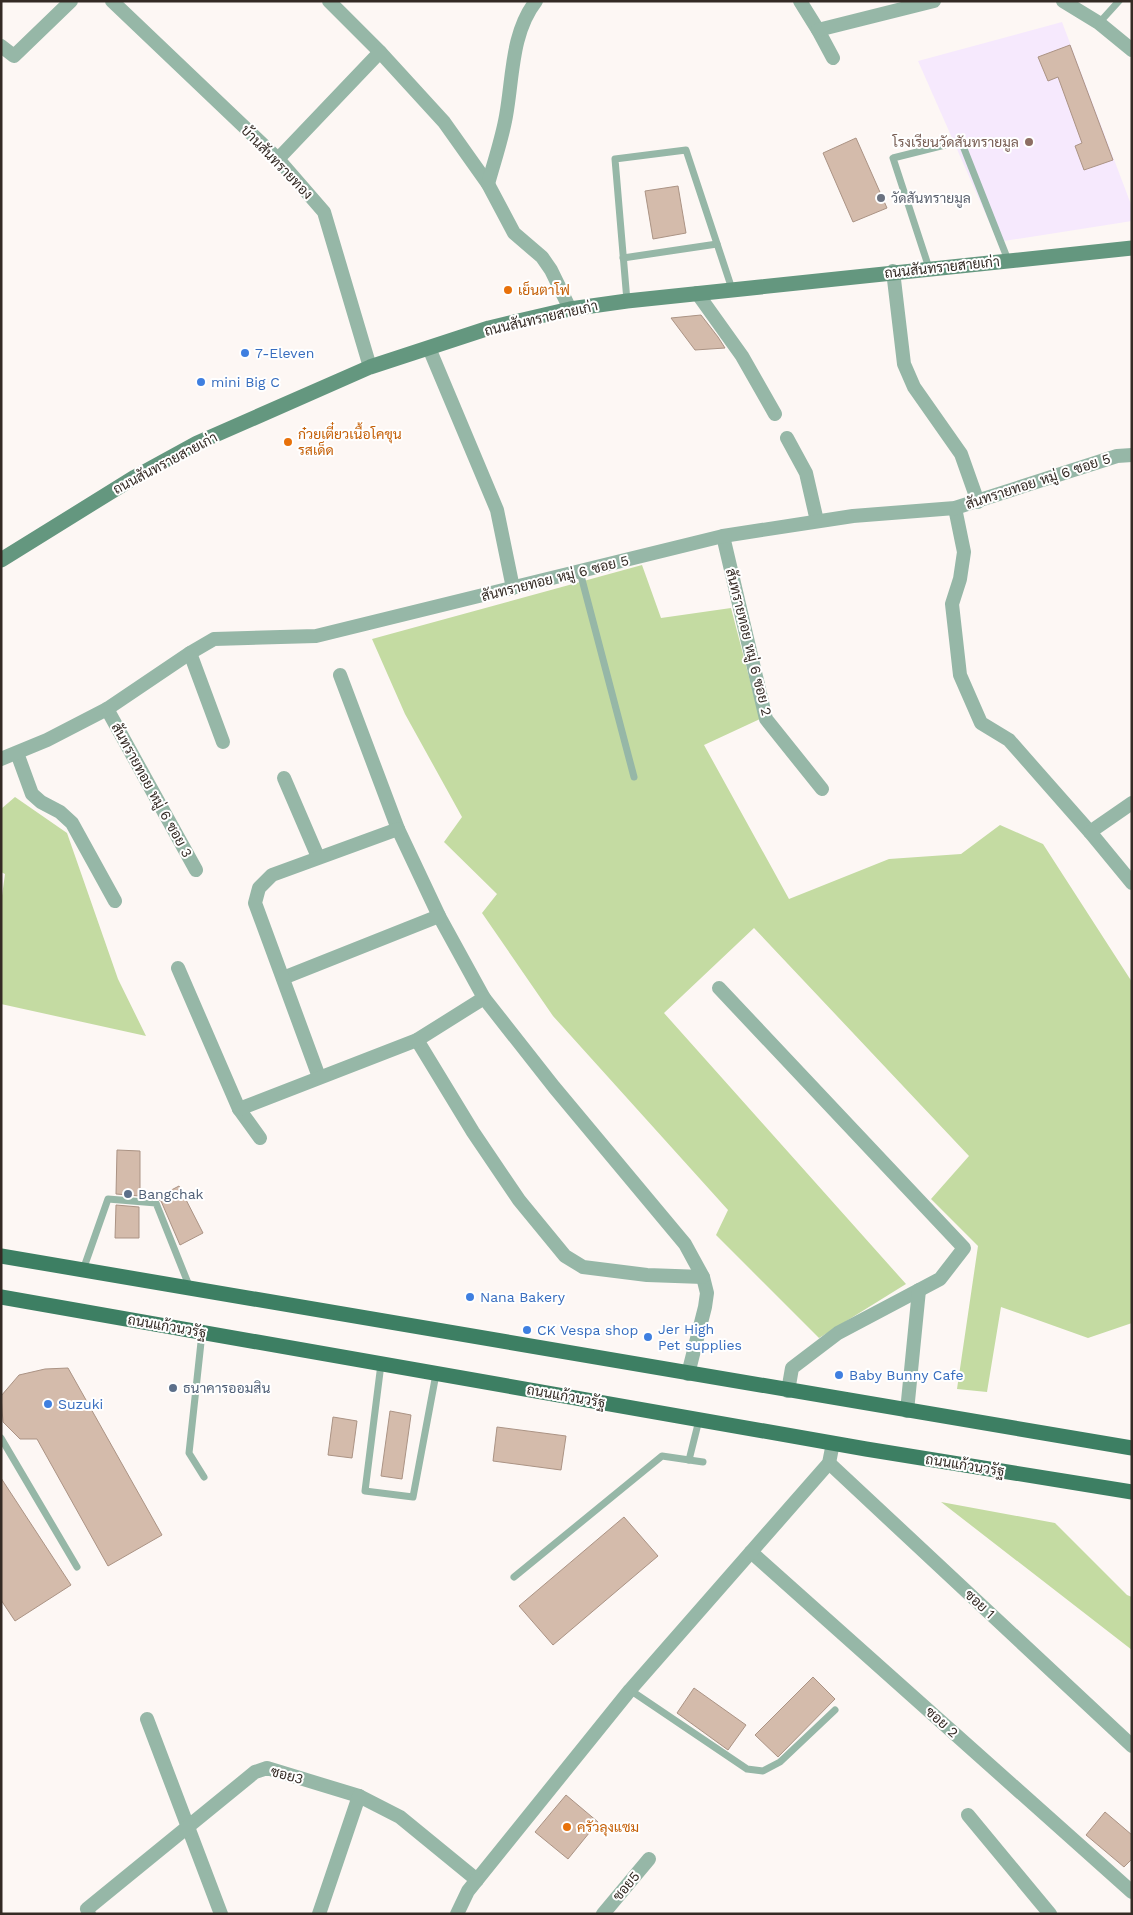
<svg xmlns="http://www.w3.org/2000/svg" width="1133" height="1915" viewBox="0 0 1133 1915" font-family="'Work Sans',Sarabun,sans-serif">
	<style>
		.education { fill: #f6e9fd }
		.green { fill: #c4dba2 }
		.building { fill: #d4bbab; stroke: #ab9384 }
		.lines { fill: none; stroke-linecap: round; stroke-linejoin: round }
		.service { stroke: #96b7a7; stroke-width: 7 }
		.minor { stroke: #96b7a7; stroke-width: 14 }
		.secondary { stroke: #64977f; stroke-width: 15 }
		.primary { stroke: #3d7f63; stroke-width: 15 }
		.education-dot { fill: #8d6e63; stroke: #fff; stroke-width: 2 }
		.worship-dot { fill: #6b7280; stroke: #fff; stroke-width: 2 }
		.food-dot { fill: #e8710a; stroke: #fff; stroke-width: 2 }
		.shop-dot { fill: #3f7fe0; stroke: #fff; stroke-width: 2 }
		.service-dot { fill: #5c6f8a; stroke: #fff; stroke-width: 2 }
		.labels { text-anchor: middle; stroke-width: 4; stroke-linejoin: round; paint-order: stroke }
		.education-label { font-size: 14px; fill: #785e54; stroke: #fff; text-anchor: end }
		.street-label { font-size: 14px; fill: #342a24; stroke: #fff }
		.worship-label { font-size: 14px; fill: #5b616d; stroke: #fff; text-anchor: start }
		.food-label { font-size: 14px; fill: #c56008; stroke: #fff; text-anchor: start }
		.shop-label { font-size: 14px; fill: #366cbe; stroke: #fff; text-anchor: start }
		.service-label { font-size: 14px; fill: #4e5e75; stroke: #fff; text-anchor: start }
	</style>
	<rect width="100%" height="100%" fill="#fdf7f4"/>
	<path class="education" d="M1062,22L1132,207V221L998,242L918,61Z"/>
	<g class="green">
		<path d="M642,565L661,618L731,608L760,719L704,745L789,899L889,859L961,854L1000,825L1043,844L1132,982V1323L1088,1338L1001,1307L987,1392L957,1389L978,1246L931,1199L969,1156L754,928L664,1013L906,1284L819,1338L716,1235L728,1210L553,1016L482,913L497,894L444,842L462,817L405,714L372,639Z"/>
		<path d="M15,797L67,833L118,979L146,1036L1,1004V903L5,874L1,872V809Z"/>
		<path d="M941,1502L1055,1523L1127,1595L1132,1597V1650Z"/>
	</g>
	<g class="building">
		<path d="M1070,45L1113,160L1084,170L1075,146L1082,143L1058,77L1048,81L1038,57Z"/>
		<path d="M856,138L887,208L853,222L823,153Z"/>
		<path d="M678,186L686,233L653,239L645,191Z"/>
		<path d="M701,315L718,337L725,348L695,350L671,318Z"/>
		<path d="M117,1150L140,1151V1196L116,1194Z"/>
		<path d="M179,1186L203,1233L180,1245L161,1201L156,1198Z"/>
		<path d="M116,1205L139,1207V1238H115Z"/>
		<path d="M68,1368L162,1535L108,1566L37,1439H20L3,1422L1,1396L19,1375L45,1369Z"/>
		<path d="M390,1411L411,1415L402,1479L381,1476Z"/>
		<path d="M333,1417L357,1421L352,1458L328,1455Z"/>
		<path d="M497,1427L566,1436L561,1470L493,1461Z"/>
		<path d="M1,1478L71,1585L15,1621L1,1600Z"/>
		<path d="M624,1517L658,1556L553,1645L519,1606Z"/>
		<path d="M813,1677L835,1699L778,1757L755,1735Z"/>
		<path d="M694,1688L746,1725L728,1750L677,1713Z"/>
		<path d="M566,1795L598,1822L568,1859L535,1832Z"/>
		<path d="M1105,1812L1132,1835V1859L1124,1867L1086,1835Z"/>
	</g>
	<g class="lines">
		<g class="service">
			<path d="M1099,23L1119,1"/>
			<path d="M623,258L717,244"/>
			<path d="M929,268L893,158L961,141L1008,260"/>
			<path d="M627,301L615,159L686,150L732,289"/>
			<path d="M580,572L634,777"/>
			<path d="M83,1270L108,1199L156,1203L190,1288"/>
			<path d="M202,1333L189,1453L204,1477"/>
			<path d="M381,1364L365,1491L413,1497L436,1374"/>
			<path d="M1,1438L77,1567"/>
			<path d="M689,1460L699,1420"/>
			<path d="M514,1577L662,1456L703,1462"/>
			<path d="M630,1690L747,1769L763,1771L780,1762L835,1710"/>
		</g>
		<g class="minor">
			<path d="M112,1L278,159L324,212L370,367"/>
			<path d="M329,1L380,52L444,122L488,184L514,233L542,257L551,270L570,309"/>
			<path d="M800,1L818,30L833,58"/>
			<path d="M1063,1L1099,23L1132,50"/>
			<path d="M818,30L934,1"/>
			<path d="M1,46L14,56L71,1"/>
			<path d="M278,159L380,52"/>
			<path d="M488,184C494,162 502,139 506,116C513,78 511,33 536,1"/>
			<path d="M893,271L904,364L914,387L961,454L978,502"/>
			<path d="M697,293L742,356L775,414"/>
			<path d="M429,348L497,510L513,588"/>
			<path d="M787,438L806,473L817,521"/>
			<path d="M955,508L964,552L960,579L952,604L960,675L981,723L1009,740L1090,832L1132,803"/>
			<path d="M723,536L766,719L822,789"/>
			<path d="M190,653L223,742"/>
			<path d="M340,675L398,829L439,916L484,998L554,1087L685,1244L703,1277L707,1293L705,1307L688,1374"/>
			<path d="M107,709L196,870"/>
			<path d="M17,753L32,794L41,802L60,812L72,823L115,901"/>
			<path d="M1,759L47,740L107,709L190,653L214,639L316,636L723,536L853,516L955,508L1117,456L1132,455"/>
			<path d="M284,778L318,857"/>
			<path d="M1090,832L1132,883"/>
			<path d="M178,968L239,1109L260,1138"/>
			<path d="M283,978L439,916"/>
			<path d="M719,988L964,1248L940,1279L838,1333L792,1368L788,1391"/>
			<path d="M417,1040L473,1132L519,1200L565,1256L583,1267L647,1275L703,1277"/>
			<path d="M319,1077L255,903L259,888L272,875L398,829"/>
			<path d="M239,1109L417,1040L484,998"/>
			<path d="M907,1411L919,1290"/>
			<path d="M829,1463L1132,1746"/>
			<path d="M751,1552L1132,1892"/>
			<path d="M147,1719L221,1914"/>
			<path d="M968,1815L1050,1914"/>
			<path d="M89,1914L87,1909L255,1772L267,1768L359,1796L400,1817L477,1880"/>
			<path d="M319,1914L359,1796"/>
			<path d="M457,1914L468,1891L630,1690L829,1463L833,1443"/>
			<path d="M603,1914L649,1859"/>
		</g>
		<path class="secondary" d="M1,560L135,477L197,443L370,367L489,328L570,309L627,301L1132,248"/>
		<g class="primary">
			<path d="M1,1256L1132,1448"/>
			<path d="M1,1297L866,1449L1132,1492"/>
		</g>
	</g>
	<circle class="education-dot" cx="1029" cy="142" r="5"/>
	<circle class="worship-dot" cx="881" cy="198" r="5"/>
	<g class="food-dot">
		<circle cx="508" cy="290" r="5"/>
		<circle cx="288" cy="442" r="5"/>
		<circle cx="567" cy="1827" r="5"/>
	</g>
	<g class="shop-dot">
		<circle cx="245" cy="353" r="5"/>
		<circle cx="201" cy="382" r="5"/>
		<circle cx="470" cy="1297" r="5"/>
		<circle cx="527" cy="1330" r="5"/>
		<circle cx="648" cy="1337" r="5"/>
		<circle cx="839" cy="1375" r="5"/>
		<circle cx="48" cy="1404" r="5"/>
	</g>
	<g class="service-dot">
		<circle cx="128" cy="1194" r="5"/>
		<circle cx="173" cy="1388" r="5"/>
	</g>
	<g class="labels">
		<g class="education-label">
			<text x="1019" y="147">โรงเรียนวัดสันทรายมูล</text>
		</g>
		<g class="street-label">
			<text transform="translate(277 162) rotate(46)" y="5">บ้านสันทรายทอง</text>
			<text transform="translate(942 267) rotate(-6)" y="5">ถนนสันทรายสายเก่า</text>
			<text transform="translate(541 318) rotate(-13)" y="5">ถนนสันทรายสายเก่า</text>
			<text transform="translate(165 463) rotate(-28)" y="5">ถนนสันทรายสายเก่า</text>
			<text transform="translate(1038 481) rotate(-18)" y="5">สันทรายทอย หมู่ 6 ซอย 5</text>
			<text transform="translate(555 578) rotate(-14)" y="5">สันทรายทอย หมู่ 6 ซอย 5</text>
			<text transform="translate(749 642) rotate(76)" y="5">สันทรายทอย หมู่ 6 ซอย 2</text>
			<text transform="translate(152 790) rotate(61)" y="5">สันทรายทอย หมู่ 6 ซอย 3</text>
			<text transform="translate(167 1326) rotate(10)" y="5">ถนนแก้วนวรัฐ</text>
			<text transform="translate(566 1396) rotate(10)" y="5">ถนนแก้วนวรัฐ</text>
			<text transform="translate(965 1465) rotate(9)" y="5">ถนนแก้วนวรัฐ</text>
			<text transform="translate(980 1604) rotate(43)" y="5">ซอย 1</text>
			<text transform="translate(942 1722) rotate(42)" y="5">ซอย 2</text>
			<text transform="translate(287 1775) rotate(15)" y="5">ซอย3</text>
			<text transform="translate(626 1886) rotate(-50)" y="5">ซอย5</text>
		</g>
		<g class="worship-label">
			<text x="891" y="203">วัดสันทรายมูล</text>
		</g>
		<g class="food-label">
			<text x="518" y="295">เย็นตาโฟ</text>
			<text x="298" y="439">ก๋วยเตี๋ยวเนื้อโคขุน<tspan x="298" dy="16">รสเด็ด</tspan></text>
			<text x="577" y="1832">ครัวลุงแซม</text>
		</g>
		<g class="shop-label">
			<text x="255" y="358">7-Eleven</text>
			<text x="211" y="387">mini Big C</text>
			<text x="480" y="1302">Nana Bakery</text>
			<text x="658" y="1334">Jer High<tspan x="658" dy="16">Pet supplies</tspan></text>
			<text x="537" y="1335">CK Vespa shop</text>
			<text x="849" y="1380">Baby Bunny Cafe</text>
			<text x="58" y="1409">Suzuki</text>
		</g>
		<g class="service-label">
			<text x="138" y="1199">Bangchak</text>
			<text x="183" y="1393">ธนาคารออมสิน</text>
		</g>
	</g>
	<rect width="1133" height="1915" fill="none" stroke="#342a24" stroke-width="5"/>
</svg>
